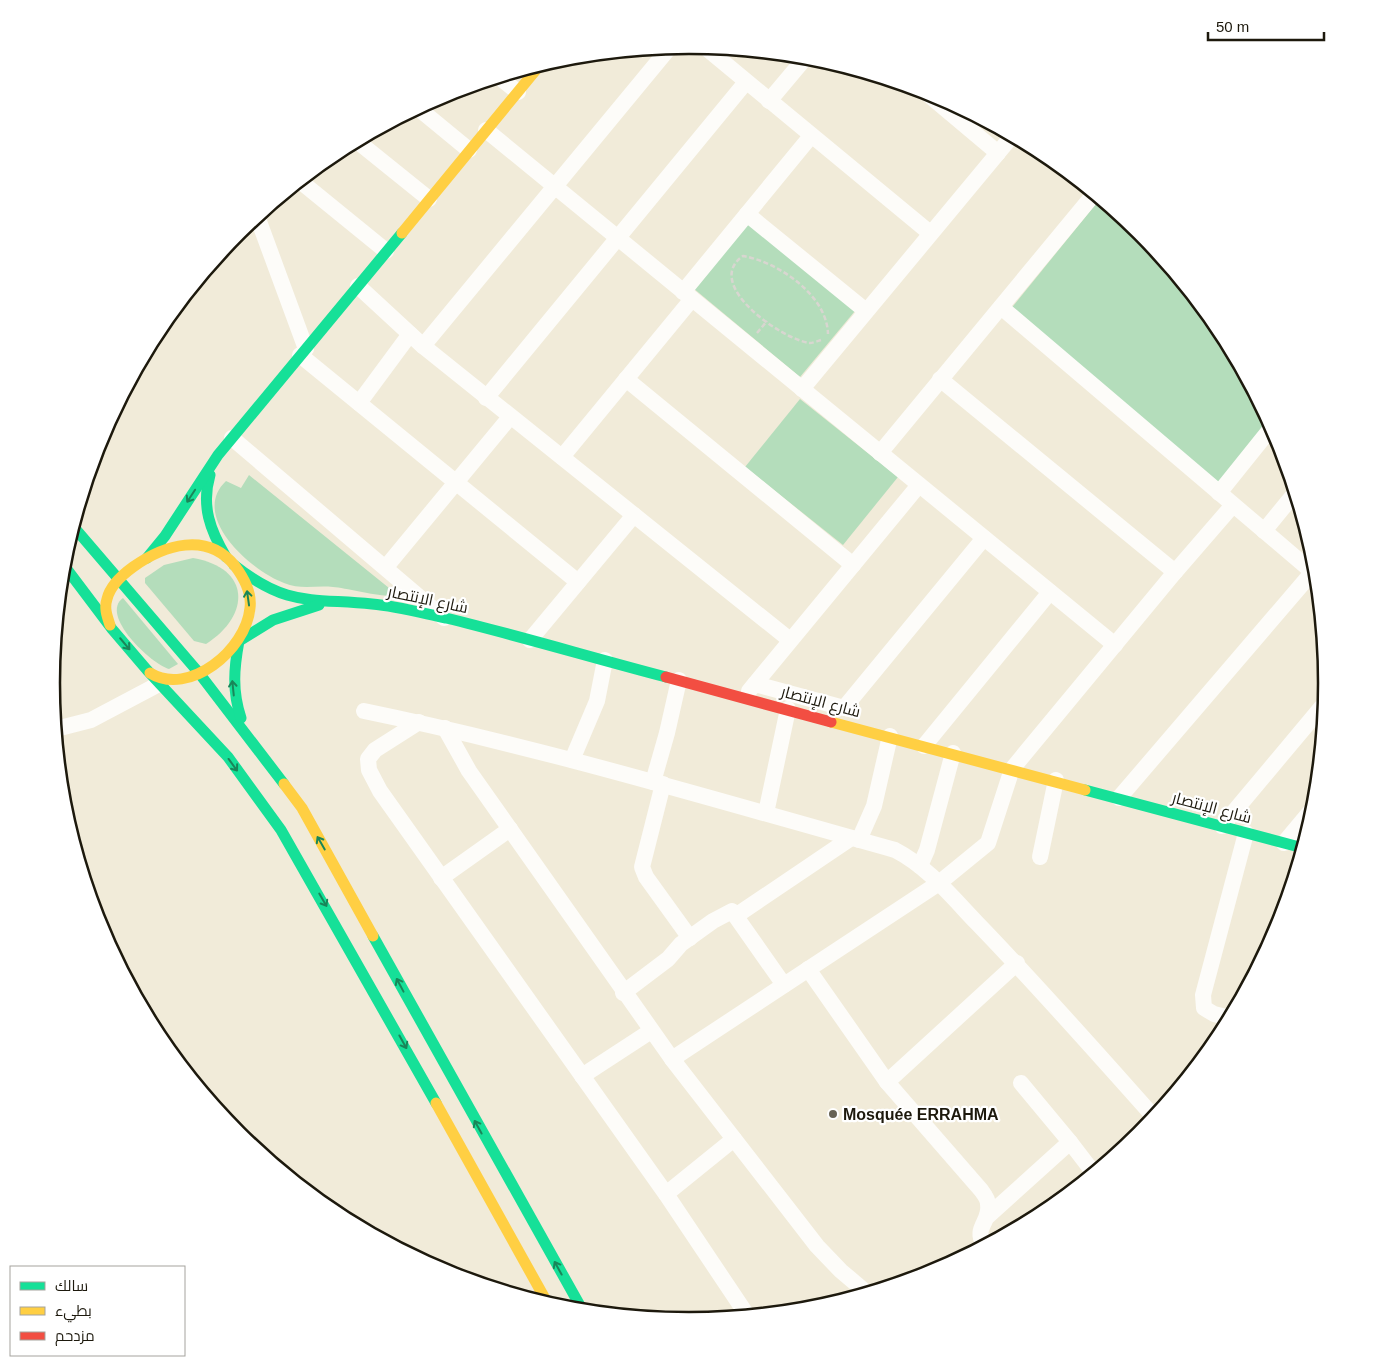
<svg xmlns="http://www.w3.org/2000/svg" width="1378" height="1366" viewBox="0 0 1378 1366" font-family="Arial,Cairo,sans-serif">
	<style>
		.green { fill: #b4ddbb }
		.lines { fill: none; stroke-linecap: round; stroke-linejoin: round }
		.path { stroke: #d8d6d0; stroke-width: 2.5; stroke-dasharray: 5 2.5; stroke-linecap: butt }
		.street { stroke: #fdfcf9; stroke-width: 16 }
		.fast { stroke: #16e098; stroke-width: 11 }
		.slow { stroke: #ffcf43; stroke-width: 11 }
		.jam { stroke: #f24e42; stroke-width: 11 }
		.oneway { stroke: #198659 }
		.poi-dot { fill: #676254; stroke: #fff; stroke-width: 2 }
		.labels { text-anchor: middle; stroke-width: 4.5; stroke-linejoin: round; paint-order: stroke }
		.street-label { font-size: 16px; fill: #1d190d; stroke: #fff }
		.poi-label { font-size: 16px; font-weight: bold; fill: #1d190d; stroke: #fff; text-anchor: start }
		.rim { fill: none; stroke: #1d190d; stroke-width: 2.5 }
	</style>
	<rect width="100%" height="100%" fill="#f1ebd9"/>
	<g class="green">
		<path d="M1100,199L1140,232L1220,329L1269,421L1219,484L1009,311Z"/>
		<path d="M748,222L855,311L800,377L693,288Z"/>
		<path d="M800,399L898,477L843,545L745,467Z"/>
		<path d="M249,475L394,592L393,595C382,598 347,588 333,587C316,585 301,590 284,583C251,571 189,516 226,481L241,488Z"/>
		<path d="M193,558C251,568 251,615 206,644L194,641L145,583V578L164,565Z"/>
		<path d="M123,598L178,664L169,669C151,664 99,615 123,598Z"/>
	</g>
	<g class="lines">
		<g class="path">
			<path d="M757,333L767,321"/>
			<path d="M821,340C818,341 813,343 810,343C782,340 702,284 743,256C778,262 827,295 828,334"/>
		</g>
		<g class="street">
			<path d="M705,47L930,233"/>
			<path d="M499,77L518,92"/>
			<path d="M923,90L998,153"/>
			<path d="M769,101L806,57"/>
			<path d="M418,108L469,150"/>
			<path d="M486,130L1115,645"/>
			<path d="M357,141L429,199"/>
			<path d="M300,181L386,251"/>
			<path d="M747,214L866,311"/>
			<path d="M257,216L306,349"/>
			<path d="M358,286L423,346L790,640"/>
			<path d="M683,292L811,136"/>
			<path d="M1001,307L1316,575"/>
			<path d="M423,346L670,47"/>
			<path d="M300,355L578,582"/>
			<path d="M626,379L853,565"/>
			<path d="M940,379L1175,572"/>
			<path d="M802,389L1012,136"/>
			<path d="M486,398L746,82"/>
			<path d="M359,403L410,334"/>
			<path d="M232,438L444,618"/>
			<path d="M880,453L1094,194"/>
			<path d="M562,457L692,299"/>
			<path d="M1219,493L1272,427"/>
			<path d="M1264,531L1295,493"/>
			<path d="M386,567L510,417"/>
			<path d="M530,640L634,515"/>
			<path d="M755,684L844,708L984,538"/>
			<path d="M749,691L919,485"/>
			<path d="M364,711C544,748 719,801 895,850C928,867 952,897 977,923C1038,986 1096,1052 1154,1117"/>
			<path d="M419,722L375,750L368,759L369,770L380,791L666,1194L747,1315"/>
			<path d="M445,728L469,771L672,1059L817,1246L841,1271L867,1293"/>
			<path d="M56,729L91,720L159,684"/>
			<path d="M924,746L1050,592"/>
			<path d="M572,760L597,701L605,660"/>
			<path d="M653,782L667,733L679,680"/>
			<path d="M663,784L642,867L646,877L690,938"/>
			<path d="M1119,798L1316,568"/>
			<path d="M766,813L788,709"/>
			<path d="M1222,826L1325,703"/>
			<path d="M859,840L874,806L890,736"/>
			<path d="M1284,843L1315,806"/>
			<path d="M1040,857L1056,780"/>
			<path d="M920,866L927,850L953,753"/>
			<path d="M441,878L510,829"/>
			<path d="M737,915L851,838"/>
			<path d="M808,969L887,1082L1017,963"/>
			<path d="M623,993L668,959L681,944L713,921L732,911L784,985"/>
			<path d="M1230,1018L1214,1014L1204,1008L1203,995L1246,833"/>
			<path d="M672,1059L939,883L988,843L1012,769L1175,572L1233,505"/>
			<path d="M582,1076L651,1031"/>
			<path d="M887,1082L981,1190C984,1194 988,1199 988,1204C991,1222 973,1227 984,1245"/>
			<path d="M1021,1083L1070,1142"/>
			<path d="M666,1194L734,1139"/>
			<path d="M988,1216L1070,1142L1093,1172"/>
		</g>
		<g class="fast">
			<path d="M210,475C201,506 210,530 226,557"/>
			<path d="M73,526L199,673L284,784"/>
			<path d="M147,558L165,536L218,455L402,233"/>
			<path d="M63,564L112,629L147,670L228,757L281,830L436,1103"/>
			<path d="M234,565C287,607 310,598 372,604C397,606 422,613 446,618C520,636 593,658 666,677"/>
			<path d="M241,718C232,691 234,668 239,641L273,620L319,605"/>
			<path d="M1085,790L1303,848"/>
			<path d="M373,936L583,1311"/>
		</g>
		<g class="slow">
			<path d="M402,233L540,65"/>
			<path d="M110,625C107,616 104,608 107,599C110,586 122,575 133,567C164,545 207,531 235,566C244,578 252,593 250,608C246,650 189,697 150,673"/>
			<path d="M831,722L1085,790"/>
			<path d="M284,784L302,808L373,936"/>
			<path d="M436,1103L548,1304"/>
		</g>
		<path class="jam" d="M666,677L831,722"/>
	</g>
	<defs><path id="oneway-shaft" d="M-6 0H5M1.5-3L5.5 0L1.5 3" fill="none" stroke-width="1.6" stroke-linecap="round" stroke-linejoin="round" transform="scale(1.25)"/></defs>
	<g class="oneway">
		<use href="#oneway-shaft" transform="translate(191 496) rotate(123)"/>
		<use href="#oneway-shaft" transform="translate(248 598) rotate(-98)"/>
		<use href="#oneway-shaft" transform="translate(125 644) rotate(50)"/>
		<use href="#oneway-shaft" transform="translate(233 688) rotate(-96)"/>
		<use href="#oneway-shaft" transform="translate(233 765) rotate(54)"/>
		<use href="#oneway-shaft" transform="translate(321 843) rotate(-120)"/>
		<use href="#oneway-shaft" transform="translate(323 900) rotate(60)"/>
		<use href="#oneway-shaft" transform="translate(400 985) rotate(-118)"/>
		<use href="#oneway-shaft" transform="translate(403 1042) rotate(61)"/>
		<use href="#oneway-shaft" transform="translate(478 1127) rotate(-119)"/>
		<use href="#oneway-shaft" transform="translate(558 1268) rotate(-119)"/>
	</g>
	<circle class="poi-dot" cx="833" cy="1114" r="5"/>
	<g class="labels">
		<g class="street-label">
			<text transform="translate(428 599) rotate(12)" y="6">شارع الإنتصار</text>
			<text transform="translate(821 701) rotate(15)" y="6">شارع الإنتصار</text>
			<text transform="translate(1212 807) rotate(15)" y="6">شارع الإنتصار</text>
		</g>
		<g class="poi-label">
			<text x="843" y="1120">Mosquée ERRAHMA</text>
		</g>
	</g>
	<path d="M0 0H1378V1366H0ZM60 683a629 629 0 1 1 1258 0a629 629 0 1 1-1258 0Z" fill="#fff" fill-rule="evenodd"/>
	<path class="rim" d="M60 683a629 629 0 1 1 1258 0a629 629 0 1 1-1258 0Z"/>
	<rect x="10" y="1266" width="175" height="90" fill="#ffffff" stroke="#a5a39e"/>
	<rect x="20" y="1282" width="25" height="8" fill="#16e098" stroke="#a5a39e"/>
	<text x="55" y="1291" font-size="15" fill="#1d190d">سالك</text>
	<rect x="20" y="1307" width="25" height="8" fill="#ffcf43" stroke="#a5a39e"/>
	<text x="55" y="1316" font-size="15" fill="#1d190d">بطيء</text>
	<rect x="20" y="1332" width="25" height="8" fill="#f24e42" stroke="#a5a39e"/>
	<text x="55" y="1341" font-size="15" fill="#1d190d">مزدحم</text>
	<path d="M1208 32v8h116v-8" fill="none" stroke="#1d190d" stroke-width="2.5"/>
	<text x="1216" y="32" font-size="15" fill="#1d190d" stroke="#ffffff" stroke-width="4" paint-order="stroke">50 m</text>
</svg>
